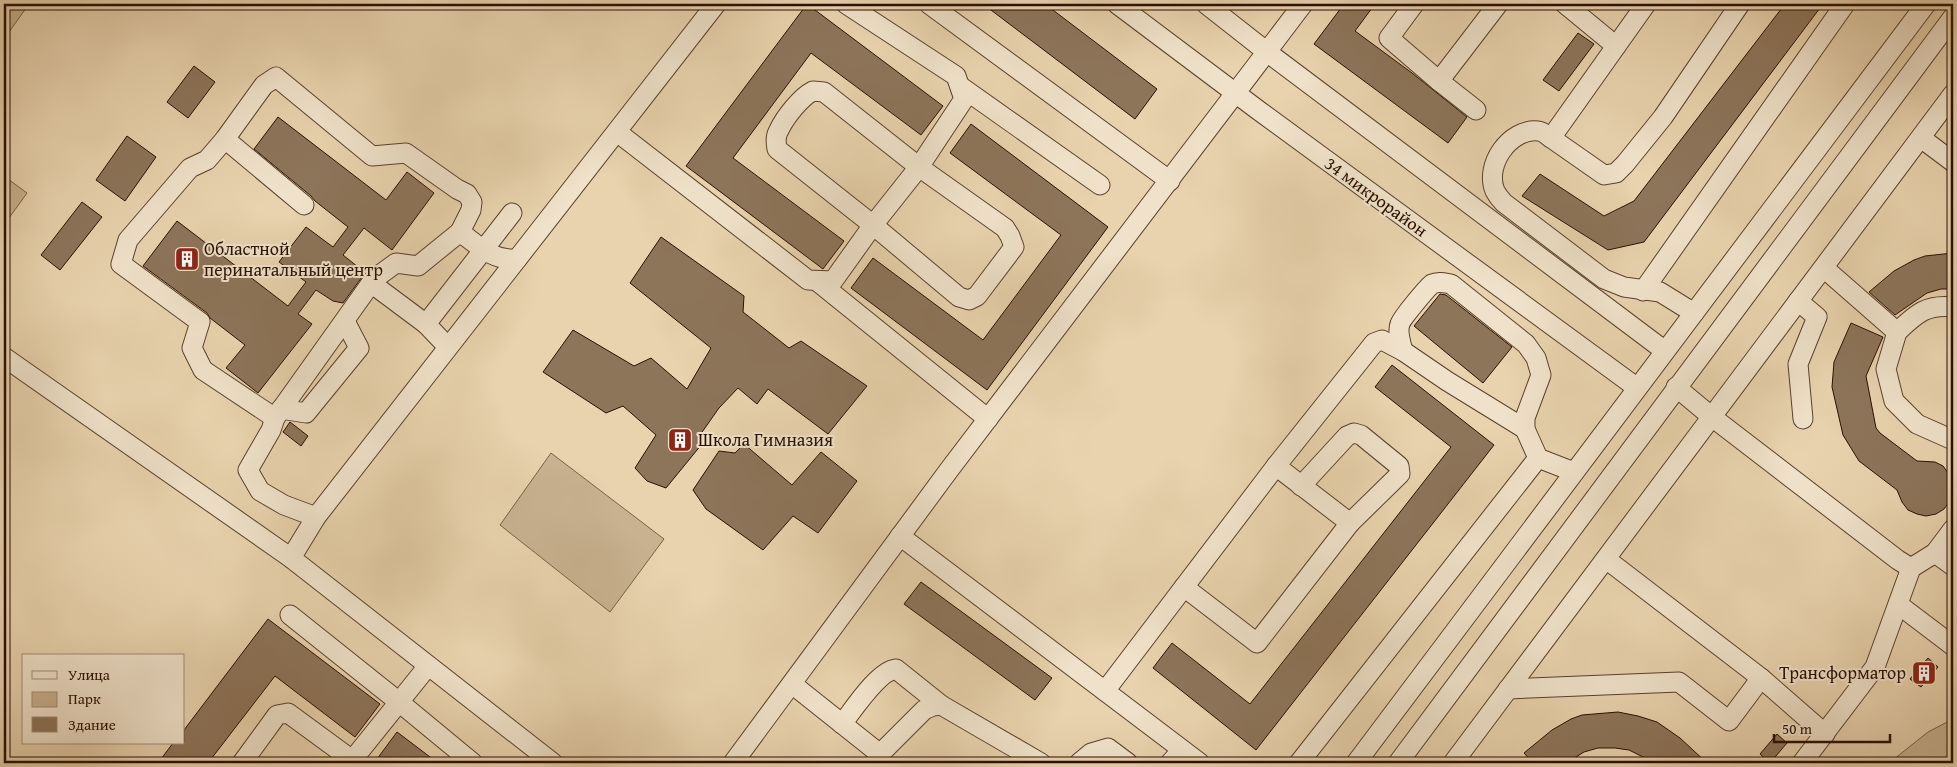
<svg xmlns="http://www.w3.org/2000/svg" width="1957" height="767" viewBox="0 0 1957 767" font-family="'Gentium Book Plus',serif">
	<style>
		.green { fill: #c8b290; stroke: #796048 }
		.building { fill: #8d755a; stroke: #2a0f00 }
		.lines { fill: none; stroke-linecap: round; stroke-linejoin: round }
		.minor-casing { stroke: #5a402c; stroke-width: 21 }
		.minor { stroke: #f0e2ca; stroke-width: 19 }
		.labels { text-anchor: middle; stroke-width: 4; stroke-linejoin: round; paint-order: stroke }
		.street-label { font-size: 18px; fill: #2a0f00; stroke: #f0e2ca }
		.poi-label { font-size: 18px; fill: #2a0f00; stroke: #f0e2ca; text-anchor: start }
	</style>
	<rect width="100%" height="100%" fill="#e8d3ae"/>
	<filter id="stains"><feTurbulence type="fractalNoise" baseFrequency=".004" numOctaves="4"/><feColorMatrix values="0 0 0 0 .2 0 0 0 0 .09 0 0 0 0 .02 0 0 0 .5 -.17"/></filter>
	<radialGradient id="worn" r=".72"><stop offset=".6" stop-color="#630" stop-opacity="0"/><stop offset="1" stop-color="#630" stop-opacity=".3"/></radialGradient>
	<g class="green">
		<path d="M4,4H29L4,39Z"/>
		<path d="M4,176L27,193L4,225Z"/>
		<path d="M551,453L664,539L610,612L500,525Z"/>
		<path d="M1953,719V763H1889L1928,732Z"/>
	</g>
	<g class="building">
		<path d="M807,4L943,106L921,135L811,53L733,158L844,241L823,269L686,166Z"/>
		<path d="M983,4H1045L1157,89L1135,119Z"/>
		<path d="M1344,4H1375L1355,31L1412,73L1467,117L1448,143L1314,44Z"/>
		<path d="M1785,4H1823L1644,242L1608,250L1522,196L1540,174L1604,216L1634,201Z"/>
		<path d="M1578,33L1594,44L1559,91L1543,80Z"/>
		<path d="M194,66L215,82L188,118L167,102Z"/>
		<path d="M278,117L386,200L407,172L434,193L392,250L364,228L343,255L358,267L362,277L343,303L333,301L316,290L298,314L312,324L258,393L226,368L245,345L210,318L207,313L143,266L177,221L288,306L306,282L279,262L306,227L333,247L348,227L315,201L311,196L254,149Z"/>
		<path d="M971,124L1108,227L987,390L851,288L873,258L983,340L1061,235L950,153Z"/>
		<path d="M127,136L156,157L125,201L96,180Z"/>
		<path d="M82,202L102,217L60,270L41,255Z"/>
		<path d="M661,237L744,296L743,312L789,348L801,341L867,386L828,434L768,389L757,404L738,388L719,408L700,435L706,439L666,488L647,481L635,468L656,435L623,406L606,413L543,372L573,330L634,366L651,358L687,389L711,348L630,283Z"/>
		<path d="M1953,253V289H1941L1927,293L1895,315L1869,292L1894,271L1914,260L1925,256Z"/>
		<path d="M1440,294L1446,295L1512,347L1483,383L1414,326Z"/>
		<path d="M1851,323L1883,337L1866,376L1876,428L1880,433L1917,461L1935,462L1943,466L1949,474L1953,483V492L1950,501L1944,509L1936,514L1926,516L1917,514L1908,510L1902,502L1897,490L1859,461L1843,435L1832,387L1834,362Z"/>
		<path d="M1392,365L1494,445L1256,750L1153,668L1172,643L1250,704L1451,447L1375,387Z"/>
		<path d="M290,422L308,436L301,446L283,432Z"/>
		<path d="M744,444L792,485L821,452L857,481L818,533L793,516L763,550L706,509L693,490L719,451L735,453Z"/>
		<path d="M921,582L1052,678L1035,700L904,604Z"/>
		<path d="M268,619L380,704L355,737L275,676L208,763H158L173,743H184V730Z"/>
		<path d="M1928,658L1938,667L1921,687L1910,679Z"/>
		<path d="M1618,712L1638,716L1657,722L1680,738L1707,763H1655L1629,750L1615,748H1598L1584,752L1566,763H1533L1524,753L1552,730L1571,719L1582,715Z"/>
		<path d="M397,732L438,763H374Z"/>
		<path d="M1777,734L1787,743L1770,763L1760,754Z"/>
	</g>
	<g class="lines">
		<defs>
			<g id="minor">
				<path d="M929,4L1170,181"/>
				<path d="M1117,4L1258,110L1636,387"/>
				<path d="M1206,4L1267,52L1665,351"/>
				<path d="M1414,4L1389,38L1439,81L1476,110"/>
				<path d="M1565,4L1616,46"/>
				<path d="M1646,4L1551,138L1604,175L1616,173L1625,164L1663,117L1740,4"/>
				<path d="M1439,81L1498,4"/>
				<path d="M960,86L1100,185"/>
				<path d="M813,91L824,92L919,167L1005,228L1010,236L1014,247L977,296L969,300L959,297L873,225L777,149C776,143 775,136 779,130C785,117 801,97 813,91Z"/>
				<path d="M617,132L808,280L833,281L873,225L919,167L964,99L956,76L846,4"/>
				<path d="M1551,138C1547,135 1542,131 1538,131C1510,128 1484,165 1495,191C1497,195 1501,200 1504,203L1604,279L1624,287L1660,292L1694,313"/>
				<path d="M1921,138L1953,162"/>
				<path d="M225,139L304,205"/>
				<path d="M1824,268L1897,332L1886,369L1894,401L1917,424L1953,440"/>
				<path d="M817,281L988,419"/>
				<path d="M371,283L426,324L448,347"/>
				<path d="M1643,291L1845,4"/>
				<path d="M1798,301L1817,317L1798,364L1803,419"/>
				<path d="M426,324L512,213"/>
				<path d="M1897,332C1916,314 1926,304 1953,307"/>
				<path d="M1403,351C1401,343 1397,332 1400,324C1401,319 1427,288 1432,284C1438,281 1445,283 1451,284L1526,344L1536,358L1541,375L1525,418V429L1538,458"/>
				<path d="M4,357L291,558L553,763"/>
				<path d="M1676,387L1712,417L1898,560L1911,568"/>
				<path d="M281,409L306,413L359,348L345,321"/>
				<path d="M275,418L203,370L192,348L200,322L121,264L128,240L190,168L207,160L225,139L264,85L276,77L372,156L406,153L457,189L467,194L472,202L471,210L460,232"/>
				<path d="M1301,486L1347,436L1354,433L1361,435L1399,466L1400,474L1350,523"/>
				<path d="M316,517L284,505L260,491L248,470L271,430L275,418L374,279L396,263L418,266L460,232C479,246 493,261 517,259"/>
				<path d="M900,536L1200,763"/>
				<path d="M1935,553L1953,566"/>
				<path d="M291,558L316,517L716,4"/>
				<path d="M1606,559L1761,678L1825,734"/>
				<path d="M1184,587L1257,643L1350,523L1276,466"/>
				<path d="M1899,605L1953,646"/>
				<path d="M290,615L399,702L473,763"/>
				<path d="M792,684L880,754"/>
				<path d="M1508,689L1679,682L1729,721L1761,678"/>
				<path d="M1105,691L1276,466L1374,343L1382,340L1403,351L1447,381L1525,429"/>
				<path d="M842,724C853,710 878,671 896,669L941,705"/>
				<path d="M242,763L277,715L288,713L352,760"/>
				<path d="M350,763L428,666"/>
				<path d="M733,763L949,470L1303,4"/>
				<path d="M875,763L880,754L924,710L933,706L941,705L1041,763"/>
				<path d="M1079,763L1091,753L1108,748L1128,763"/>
				<path d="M1170,763L1182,750"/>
				<path d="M1299,763L1538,458L1574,472"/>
				<path d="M1356,763L1926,4"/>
				<path d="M1398,763L1953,17"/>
				<path d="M1453,763L1953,94"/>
				<path d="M1802,763L1875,667L1911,568L1935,553L1953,529"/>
			</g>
		</defs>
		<use href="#minor" class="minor-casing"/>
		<use href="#minor" class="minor"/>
	</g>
	<defs>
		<symbol id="building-square" viewBox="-11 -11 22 22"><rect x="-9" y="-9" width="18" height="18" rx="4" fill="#8f2418" stroke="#f0e2ca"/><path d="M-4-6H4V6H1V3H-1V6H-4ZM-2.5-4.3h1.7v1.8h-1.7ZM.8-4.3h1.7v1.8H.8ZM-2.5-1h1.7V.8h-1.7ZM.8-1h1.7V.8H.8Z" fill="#fff"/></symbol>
	</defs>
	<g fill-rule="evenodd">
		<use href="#building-square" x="173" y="245" width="28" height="28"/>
		<use href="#building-square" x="666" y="426" width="28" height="28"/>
		<use href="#building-square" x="1910" y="659" width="28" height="28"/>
	</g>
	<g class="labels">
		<g class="street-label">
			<text transform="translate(1376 197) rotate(36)" y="6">34 микрорайон</text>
		</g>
		<g class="poi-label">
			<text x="204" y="255">Областной<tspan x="204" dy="21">перинатальный центр</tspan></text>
			<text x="698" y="446">Школа Гимназия</text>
			<text x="1906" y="679" text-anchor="end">Трансформатор</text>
		</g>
	</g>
	<rect width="1957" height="767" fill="none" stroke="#e8d3ae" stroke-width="20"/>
	<rect x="5" y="5" width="1947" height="757" fill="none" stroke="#2a0f00" stroke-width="2.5"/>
	<rect x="10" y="10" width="1937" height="747" fill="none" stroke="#2a0f00"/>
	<rect x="22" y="654" width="162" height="90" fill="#f0e2ca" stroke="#a18e79"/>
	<rect x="32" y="671" width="25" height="8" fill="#f0e2ca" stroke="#a18e79"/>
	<text x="68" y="680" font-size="15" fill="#2a0f00">Улица</text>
	<rect x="32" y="692" width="25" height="15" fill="#c8b290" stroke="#a18e79"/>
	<text x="68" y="704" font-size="15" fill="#2a0f00">Парк</text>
	<rect x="32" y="717" width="25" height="15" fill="#8d755a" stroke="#a18e79"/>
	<text x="68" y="730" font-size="15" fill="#2a0f00">Здание</text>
	<path d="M1774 734v8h116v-8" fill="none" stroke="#2a0f00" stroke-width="2.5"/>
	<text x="1782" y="734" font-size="15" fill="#2a0f00" stroke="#f0e2ca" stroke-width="4" paint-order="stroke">50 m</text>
	<rect width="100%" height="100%" filter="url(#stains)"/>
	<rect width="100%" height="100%" fill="url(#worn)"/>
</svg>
